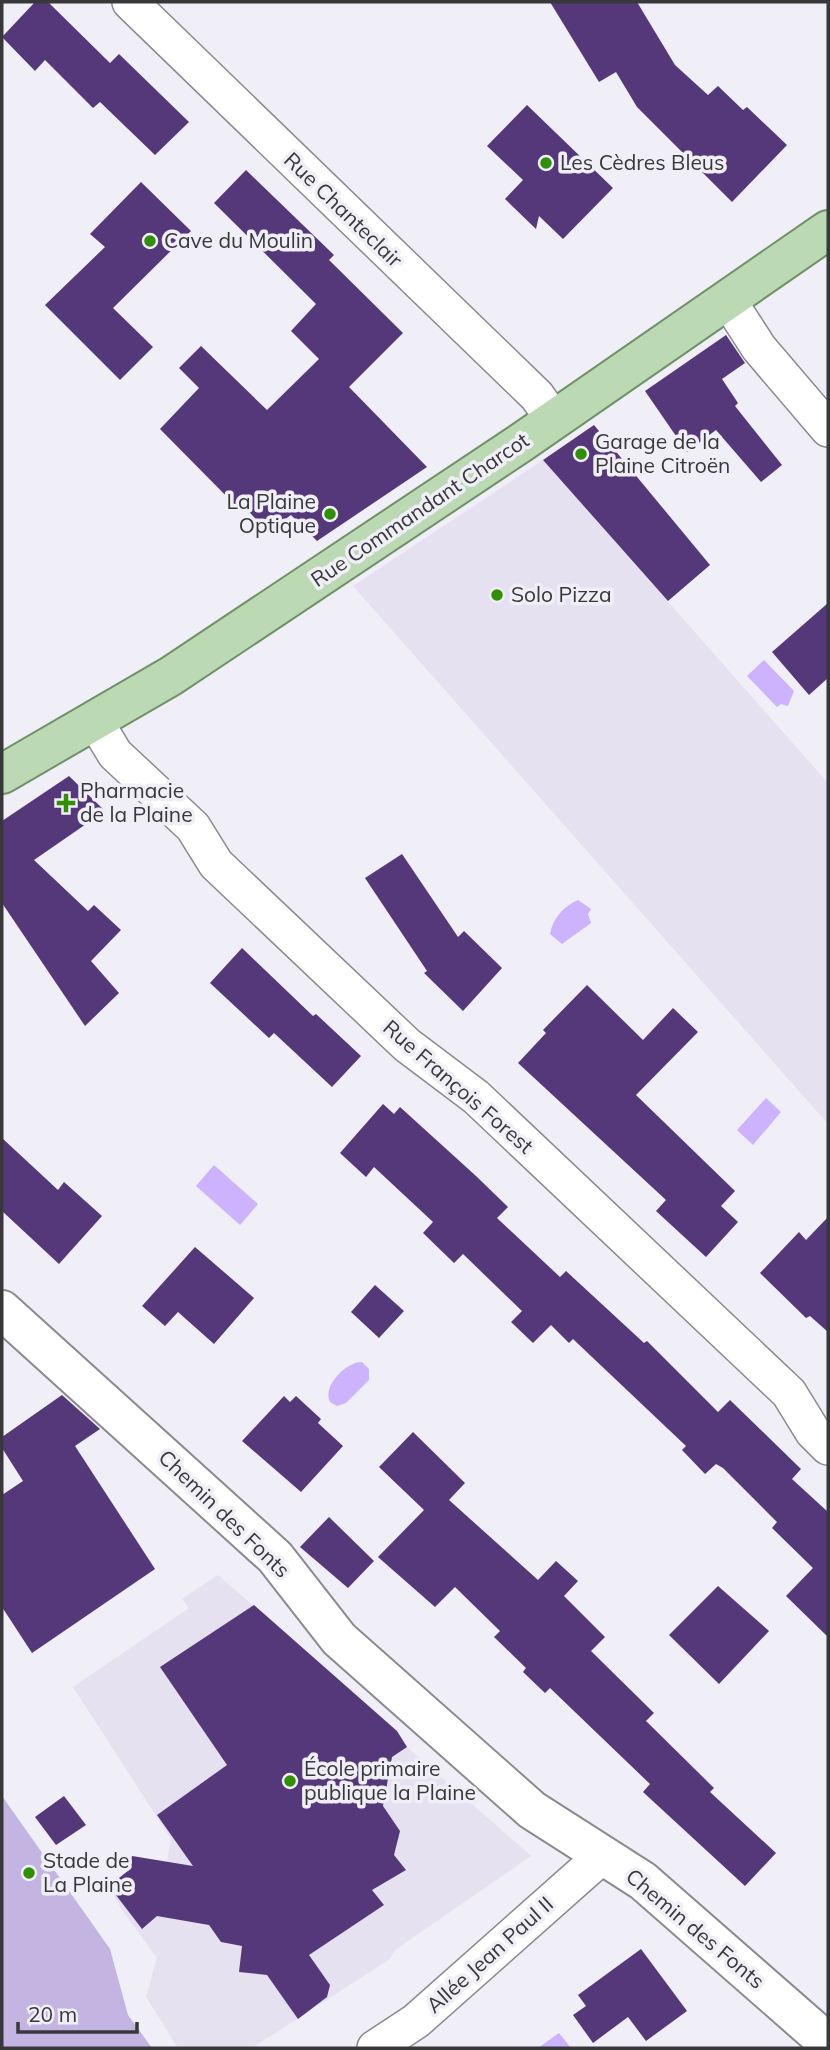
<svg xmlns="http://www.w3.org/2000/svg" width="830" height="2050" viewBox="0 0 830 2050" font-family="Mulish,sans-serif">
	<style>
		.built { fill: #e6e1f0 }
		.green { fill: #c4b4e2 }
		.water { fill: #cdb2fe }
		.building { fill: #54387a }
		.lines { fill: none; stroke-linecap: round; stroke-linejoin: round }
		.minor-casing { stroke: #8c8991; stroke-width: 38 }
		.tertiary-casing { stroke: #8c8991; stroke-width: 42 }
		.primary-casing { stroke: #6f9168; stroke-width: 42 }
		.minor { stroke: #fff; stroke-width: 35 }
		.tertiary { stroke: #fff; stroke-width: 38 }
		.primary { stroke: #bbdab3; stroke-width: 38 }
		.poi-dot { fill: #2f8f05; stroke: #f0eef6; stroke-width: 2.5 }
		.labels { text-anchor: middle; stroke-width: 7; stroke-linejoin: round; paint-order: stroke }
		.poi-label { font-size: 21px; fill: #38373a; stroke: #f0eef6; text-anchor: start }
		.street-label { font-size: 21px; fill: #38373a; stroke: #f0eef6 }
	</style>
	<rect width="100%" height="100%" fill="#f0eef6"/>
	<g class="built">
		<path d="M543,460L828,783V1124L353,586Z"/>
		<path d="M218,1575L357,1696L390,1736L397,1731L407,1747L531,1856L395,1950L390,1959L252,2048H178L146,1997L157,1958L122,1910L109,1886L129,1870L132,1856L167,1862L171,1839L73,1687L189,1608L182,1599Z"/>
	</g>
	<path class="green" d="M2,1796L110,1949L128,2015L152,2048H2Z"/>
	<g class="water">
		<path d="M764,660L794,691L788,706L781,704L777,707L747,676Z"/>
		<path d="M578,900L591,909L588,914L591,923L562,944L550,934C553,918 563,907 578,900Z"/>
		<path d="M766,1098L781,1112L753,1145L737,1130Z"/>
		<path d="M214,1165L258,1204L240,1225L196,1186Z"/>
		<path d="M362,1362L369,1369V1380L346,1403L337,1406L330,1402C322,1387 345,1362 362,1362Z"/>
		<path d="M559,2033L571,2048H538Z"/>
	</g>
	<g class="building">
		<path d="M35,2H48L110,63L119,54L189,122L155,155L100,102L93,108L45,60L35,71L2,37Z"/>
		<path d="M550,2H637L675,65L708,95L718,86L743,110L747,107L787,145L732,202L637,107L616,72L599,82Z"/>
		<path d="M527,105L613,188L563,239L539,216L536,229L505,199L523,180L487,146Z"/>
		<path d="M246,170L334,255L329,260L403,333L349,387L427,467L317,541L291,515L267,532L245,507L241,511L160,429L199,388L179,368L201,346L267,410L319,359L291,331L316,304L214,203Z"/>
		<path d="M141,182L191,231L113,308L153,347L120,380L45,305L105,247L90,234Z"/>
		<path d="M726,335L745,363L722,379L738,403L735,406L782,465L761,482L716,430L687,452L645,391Z"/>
		<path d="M594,425L710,565L668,601L543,460Z"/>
		<path d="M828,603V678L809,695L772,652Z"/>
		<path d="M69,776L105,811L34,860L88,911L94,905L121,930L91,961L119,993L85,1026L2,903V821Z"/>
		<path d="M402,854L458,937L464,931L502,968L463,1011L424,973L427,971L365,878Z"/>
		<path d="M242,948L313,1016L316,1014L361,1056L332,1087L274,1033L269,1038L210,983Z"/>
		<path d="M587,985L643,1040L673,1008L698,1032L636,1095L735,1191L721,1206L738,1222L706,1257L656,1211L666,1200L518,1063L546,1033L543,1030Z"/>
		<path d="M383,1104L394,1114L400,1107L476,1176L508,1207L497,1218L560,1277L566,1271L644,1343L647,1341L718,1412L730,1400L801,1469L792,1479L828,1512V1637L786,1596L813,1568L772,1528L777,1522L723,1468L716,1464L705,1474L682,1450L686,1446L573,1339L569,1343L551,1325L533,1343L511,1322L522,1311L463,1254L454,1263L423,1233L433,1222L374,1167L366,1177L340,1153Z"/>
		<path d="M2,1138L58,1190L64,1182L102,1216L59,1264L2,1211Z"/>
		<path d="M828,1217V1332L810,1316L806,1318L760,1273L799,1232L806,1240Z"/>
		<path d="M195,1247L254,1298L214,1344L178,1312L165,1326L142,1306Z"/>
		<path d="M375,1285L404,1311L379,1338L351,1312Z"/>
		<path d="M62,1395L100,1429L75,1446L155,1569L32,1653L2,1607V1495L23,1481L2,1448V1437Z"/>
		<path d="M284,1396L290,1402L296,1396L321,1419L318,1423L343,1446L301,1492L242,1441Z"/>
		<path d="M413,1432L465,1483L449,1500L538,1580L556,1561L578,1581L564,1596L605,1637L591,1651L654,1713L646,1721L714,1788L710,1792L776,1853L745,1886L643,1792L650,1784L550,1688L545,1693L523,1672L526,1668L494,1637L500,1631L455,1587L435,1607L378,1557L424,1510L379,1467Z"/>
		<path d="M329,1517L374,1561L348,1588L300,1547Z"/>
		<path d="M718,1586L769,1631L719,1684L669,1635Z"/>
		<path d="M254,1605L397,1731L407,1747L392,1757L383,1806L400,1831L394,1855L406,1870L372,1890L384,1905L309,1955L330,1985L327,1997L298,2019L267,1975L239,1972L242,1946L221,1942L209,1925L157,1916L142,1929L109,1886L129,1870L132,1856L193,1866L157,1815L227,1765L160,1667Z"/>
		<path d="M64,1796L86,1825L56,1845L35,1817Z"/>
		<path d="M641,1949L687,2011L646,2041L628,2017L593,2043L573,2015L586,2006L578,1995Z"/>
	</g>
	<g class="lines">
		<defs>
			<g id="minor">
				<path d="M130,2L537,396L554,420"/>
				<path d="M728,300L759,348L828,429"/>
				<path d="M95,721L115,754L193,827L216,864L407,1045L476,1097L789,1393L813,1432L828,1447"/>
				<path d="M375,2048L416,2021L602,1856"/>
			</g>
			<path id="tertiary" d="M2,1310L275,1557L339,1639L532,1810L643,1881L828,2043"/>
			<path id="primary" d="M2,774L171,676L522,442L828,230"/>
		</defs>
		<use href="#minor" class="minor-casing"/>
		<use href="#tertiary" class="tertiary-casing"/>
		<use href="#primary" class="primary-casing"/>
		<use href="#minor" class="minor"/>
		<use href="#tertiary" class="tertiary"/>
		<use href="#primary" class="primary"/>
	</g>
	<g class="poi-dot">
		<circle cx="546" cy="163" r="7"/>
		<circle cx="150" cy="241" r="7"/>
		<circle cx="581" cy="454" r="7"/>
		<circle cx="330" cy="514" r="7"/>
		<circle cx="497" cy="595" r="7"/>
		<path d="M62.5 792.5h7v7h7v7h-7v7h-7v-7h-7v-7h7z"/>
		<circle cx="290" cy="1781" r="7"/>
		<circle cx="29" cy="1873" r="7"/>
	</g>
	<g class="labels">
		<g class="poi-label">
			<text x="560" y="170">Les Cèdres Bleus</text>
			<text x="164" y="248">Cave du Moulin</text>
			<text x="595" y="449">Garage de la<tspan x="595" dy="24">Plaine Citroën</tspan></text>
			<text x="316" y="509" text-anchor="end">La Plaine<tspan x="316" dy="24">Optique</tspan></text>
			<text x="511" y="602">Solo Pizza</text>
			<text x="80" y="798">Pharmacie<tspan x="80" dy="24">de la Plaine</tspan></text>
			<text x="304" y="1776">École primaire<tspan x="304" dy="24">publique la Plaine</tspan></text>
			<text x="43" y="1868">Stade de<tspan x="43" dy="24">La Plaine</tspan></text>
		</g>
		<g class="street-label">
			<text transform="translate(343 210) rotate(44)" y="7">Rue Chanteclair</text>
			<text transform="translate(420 510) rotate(-34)" y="7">Rue Commandant Charcot</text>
			<text transform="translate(458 1087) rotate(41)" y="7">Rue François Forest</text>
			<text transform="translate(224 1514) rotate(44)" y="7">Chemin des Fonts</text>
			<text transform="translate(695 1929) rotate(40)" y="7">Chemin des Fonts</text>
			<text transform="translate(490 1955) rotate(-42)" y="7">Allée Jean Paul II</text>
		</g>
	</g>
	<rect width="830" height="2050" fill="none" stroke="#38373a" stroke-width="7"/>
	<path d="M18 2022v10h119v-10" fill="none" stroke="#38373a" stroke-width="3.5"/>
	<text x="28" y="2022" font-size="21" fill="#38373a" stroke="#f0eef6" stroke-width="5" paint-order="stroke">20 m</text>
</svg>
